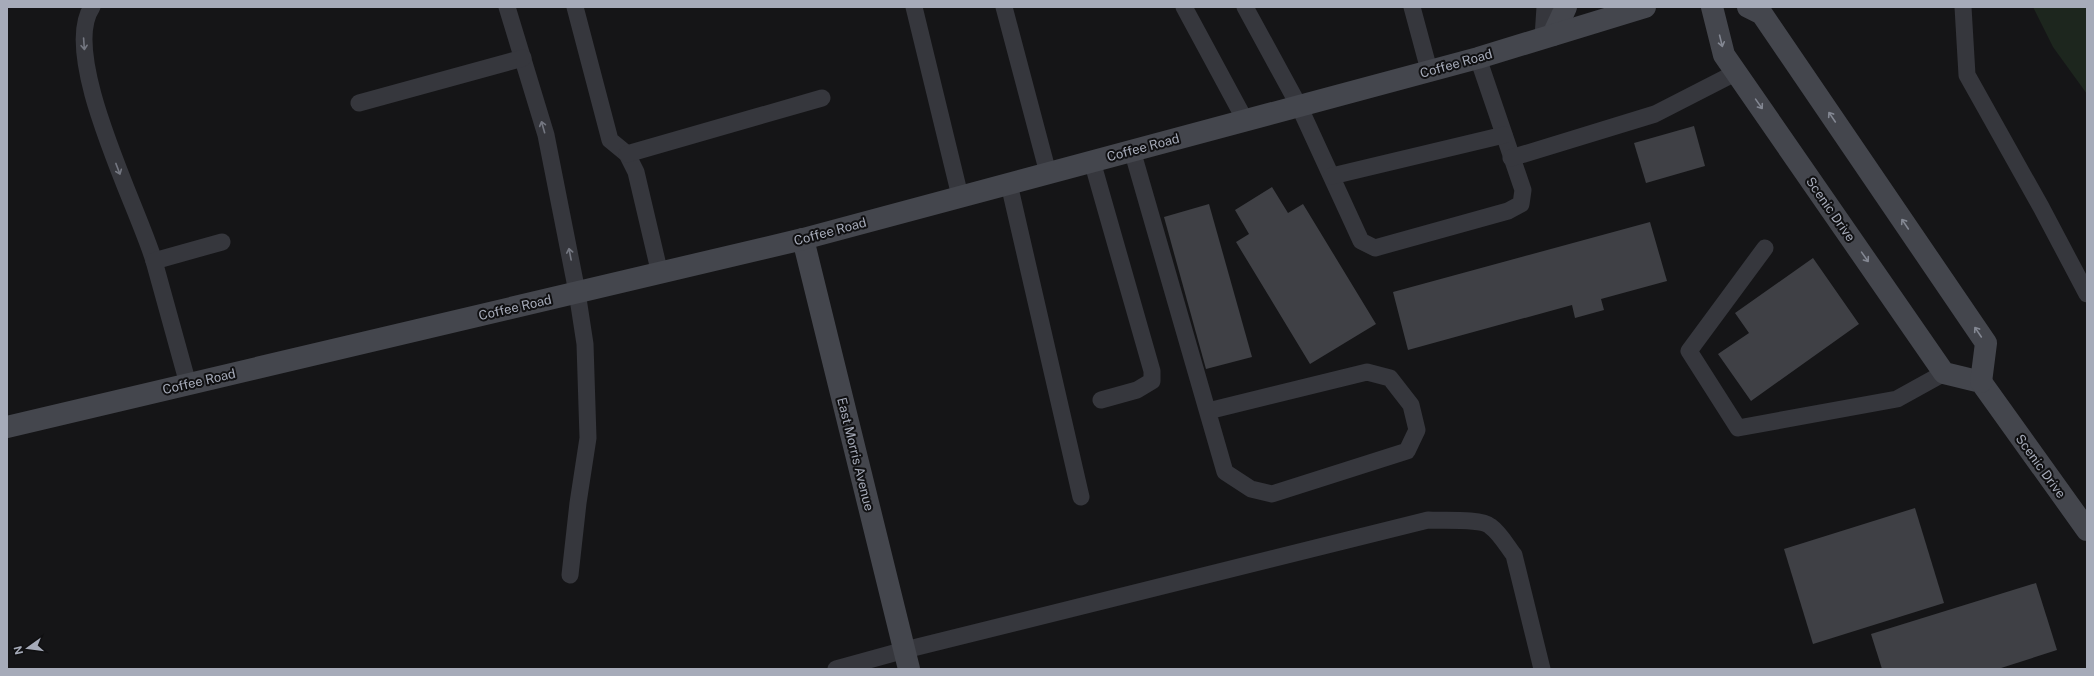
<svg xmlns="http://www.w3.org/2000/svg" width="2094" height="676" viewBox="0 0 2094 676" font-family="'Public Sans',sans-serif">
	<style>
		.green { fill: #1d261e }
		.building { fill: #3f4045 }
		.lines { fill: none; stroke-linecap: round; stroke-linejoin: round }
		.lane { stroke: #36373d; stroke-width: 17 }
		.secondary { stroke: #44464d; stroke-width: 22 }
		.oneway { stroke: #848893 }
		.oneway2 { stroke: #747781 }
		.labels { text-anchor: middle; stroke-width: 4; stroke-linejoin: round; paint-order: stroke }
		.street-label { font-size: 13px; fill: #a6abb9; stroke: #101012 }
	</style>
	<rect width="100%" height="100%" fill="#151517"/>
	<path class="green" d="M2033,7H2087V94L2053,47Z"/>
	<g class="building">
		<path d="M1694,126L1705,166L1646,183L1634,143Z"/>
		<path d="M1272,187L1288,213L1303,204L1376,324L1310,364L1236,242L1249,234L1235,210Z"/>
		<path d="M1209,204L1252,357L1206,369L1164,217Z"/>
		<path d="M1650,222L1667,281L1601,299L1604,310L1575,318L1572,305L1408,350L1393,292Z"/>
		<path d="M1813,258L1859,324L1751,401L1718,354L1749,333L1735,313Z"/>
		<path d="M1915,508L1944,603L1813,644L1784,549Z"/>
		<path d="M2036,583L2057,650L1998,669H1882L1871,634Z"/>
	</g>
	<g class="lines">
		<g class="lane">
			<path d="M92,7C59,55 138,207 154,261"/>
			<path d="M507,7L546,135L577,292L585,344L588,438L578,503L570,575"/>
			<path d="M575,7L610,140L627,154L636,172L660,274"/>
			<path d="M914,7L960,196"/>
			<path d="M1004,7L1048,173"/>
			<path d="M1184,7L1245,120"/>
			<path d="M1245,7L1299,106L1361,241L1375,248L1508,211L1521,204L1523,190L1478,58"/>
			<path d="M1412,7L1429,70"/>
			<path d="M1963,7L1967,75L2041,207L2087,294"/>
			<path d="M1543,37L1545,7"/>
			<path d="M359,103L523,58"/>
			<path d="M1132,150L1225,472L1251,489L1272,494L1407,451L1417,430L1411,405L1390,378L1367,372L1208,411"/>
			<path d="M627,154L822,98"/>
			<path d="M1511,158L1655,114L1737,72"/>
			<path d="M1092,161L1152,371V381L1137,390L1101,400"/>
			<path d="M1332,176L1504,135"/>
			<path d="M1009,184L1081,497"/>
			<path d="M1765,248L1689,351L1738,428L1897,399L1944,373"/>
			<path d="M188,384L154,261L222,242"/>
			<path d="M836,669L905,650L1428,520C1441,521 1481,518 1490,526C1500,533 1507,546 1514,555L1542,669"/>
		</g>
		<g class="secondary">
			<path d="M1712,7L1724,55L1944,373L1981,382L2087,530"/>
			<path d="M1748,7L1762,14L1986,343L1981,382"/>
			<path d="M1553,35L1566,7"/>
			<path d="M803,239L909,669"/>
			<path d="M7,427L803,239L1478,58L1645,7"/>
		</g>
	</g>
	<defs><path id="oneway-shaft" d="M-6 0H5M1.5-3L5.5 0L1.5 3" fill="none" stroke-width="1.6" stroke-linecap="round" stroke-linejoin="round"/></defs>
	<g class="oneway">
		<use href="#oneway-shaft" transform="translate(1721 41) rotate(76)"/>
		<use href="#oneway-shaft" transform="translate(1759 104) rotate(55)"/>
		<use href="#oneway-shaft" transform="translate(1832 117) rotate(-124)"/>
		<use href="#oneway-shaft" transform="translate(1905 224) rotate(-124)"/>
		<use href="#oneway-shaft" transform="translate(1865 257) rotate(55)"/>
		<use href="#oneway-shaft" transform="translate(1978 332) rotate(-124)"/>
	</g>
	<g class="oneway2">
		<use href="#oneway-shaft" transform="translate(84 44) rotate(86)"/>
		<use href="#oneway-shaft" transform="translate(543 127) rotate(-106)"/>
		<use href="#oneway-shaft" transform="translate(118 169) rotate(69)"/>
		<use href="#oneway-shaft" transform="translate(570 254) rotate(-101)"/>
	</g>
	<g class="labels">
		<g class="street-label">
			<text transform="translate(1456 63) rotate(-16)" y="5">Coffee Road</text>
			<text transform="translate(1143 147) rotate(-15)" y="5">Coffee Road</text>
			<text transform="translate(1831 209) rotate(55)" y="5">Scenic Drive</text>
			<text transform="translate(830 231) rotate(-15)" y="5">Coffee Road</text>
			<text transform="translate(515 307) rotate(-13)" y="5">Coffee Road</text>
			<text transform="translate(199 381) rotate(-13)" y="5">Coffee Road</text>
			<text transform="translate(856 454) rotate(76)" y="5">East Morris Avenue</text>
			<text transform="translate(2041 466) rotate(54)" y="5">Scenic Drive</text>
		</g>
	</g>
	<rect width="2094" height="676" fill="none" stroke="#a6abb9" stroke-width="16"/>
	<g transform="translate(28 648) rotate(256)" stroke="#101012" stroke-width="3" paint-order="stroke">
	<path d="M0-3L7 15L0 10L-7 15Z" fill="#a6abb9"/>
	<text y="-6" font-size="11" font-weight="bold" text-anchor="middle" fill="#a6abb9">N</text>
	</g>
</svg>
